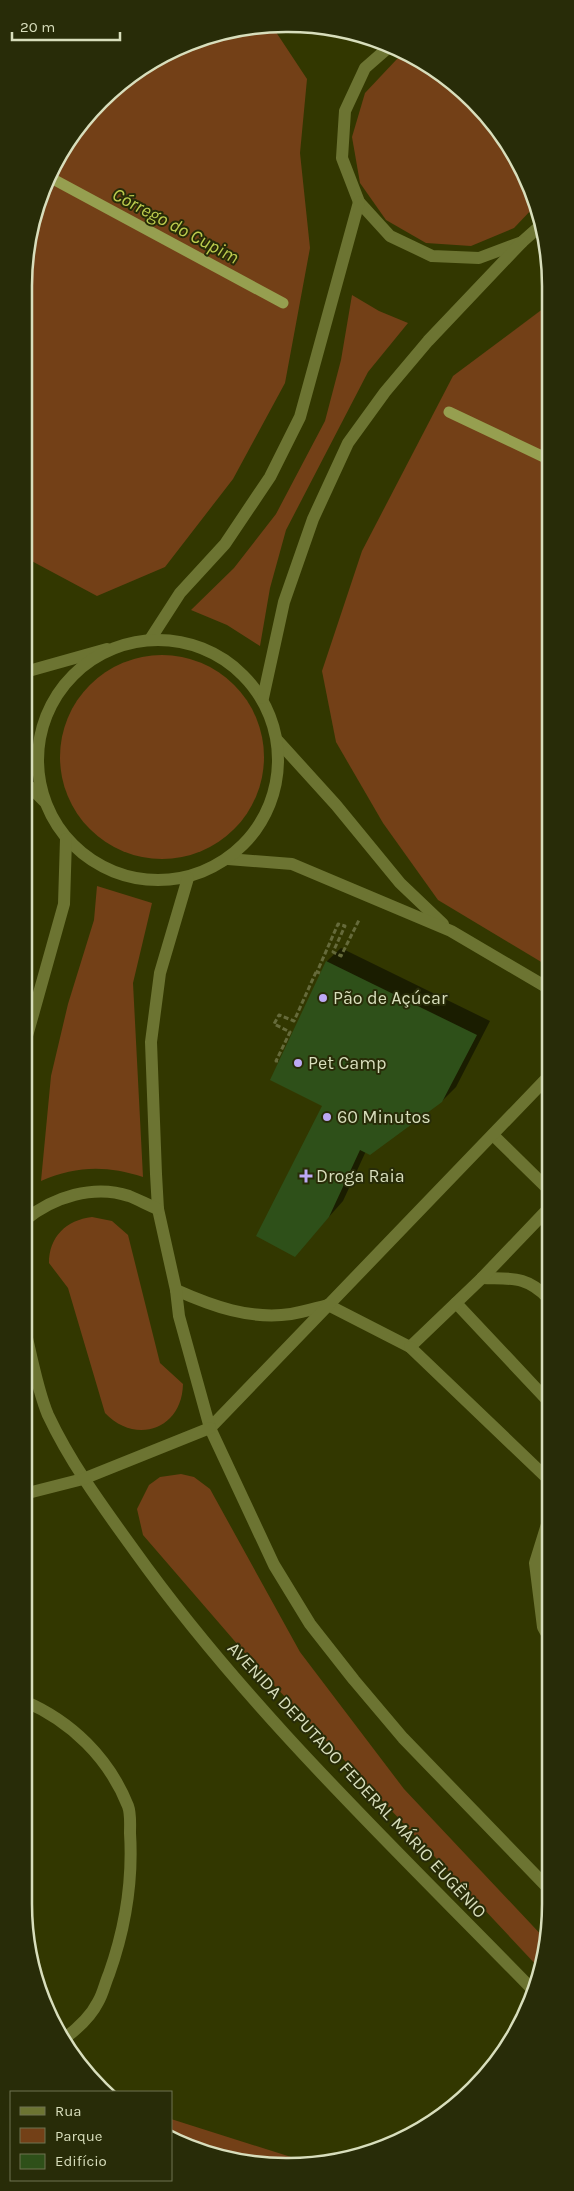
<svg xmlns="http://www.w3.org/2000/svg" width="574" height="2191" viewBox="0 0 574 2191" font-family="Karla,sans-serif">
	<style>
		.green { fill: #734017 }
		.shadow { fill: #0007 }
		.lines { fill: none; stroke-linecap: round; stroke-linejoin: round }
		.stream { stroke: #969f50; stroke-width: 11 }
		.building { fill: #2e5019 }
		.path { stroke: #656a3a; stroke-width: 3; stroke-dasharray: 5 2.5; stroke-linecap: butt }
		.minor { stroke: #6c7432; stroke-width: 12 }
		.tertiary { stroke: #6c7432; stroke-width: 12 }
		.poi-dot { fill: #bda9f5; stroke: #282c08; stroke-width: 2 }
		.labels { text-anchor: middle; stroke-width: 4; stroke-linejoin: round; paint-order: stroke }
		.poi-label { font-size: 18px; fill: #d8debc; stroke: #282c08; text-anchor: start }
		.street-label { font-size: 18px; fill: #d8debc; stroke: #282c08 }
		.water-label { font-size: 19px; font-style: italic; fill: #bdcc4e; stroke: #282c08 }
		.rim { fill: none; stroke: #d8debc; stroke-width: 2.5 }
	</style>
	<rect width="100%" height="100%" fill="#323700"/>
	<g class="green">
		<path d="M274,29L307,79L300,153L310,248L285,383L233,479L165,567L97,596L26,558V252L59,155L127,78L219,33Z"/>
		<path d="M408,54L473,101L523,171L534,207L514,228L471,246L426,243L386,220L360,183L352,137L365,93L397,59Z"/>
		<path d="M352,295L379,311L408,323L368,372L286,530L270,588L260,646L227,625L191,610L234,568L276,514L325,421L341,360Z"/>
		<path d="M548,305V966L438,900L383,823L336,742L322,671L362,551L453,376Z"/>
		<circle cx="162" cy="757" r="102"/>
		<path d="M97,886L152,903L133,983L143,1177C106,1165 76,1166 41,1181L51,1076L68,1004L94,920Z"/>
		<path d="M92,1217L112,1221L128,1235L160,1363L183,1384C182,1430 135,1445 105,1413L68,1288L49,1263C49,1237 66,1220 92,1217Z"/>
		<path d="M181,1474L194,1477L210,1489L300,1652L404,1789L547,1941L538,1967L257,1667L143,1535L137,1509L149,1485L160,1477Z"/>
		<path d="M171,2119L310,2163L269,2167L171,2140Z"/>
	</g>
	<path class="shadow" d="M341,948L490,1021L456,1087L442,1101L366,1151L343,1201L295,1255L323,1106L327,961Z"/>
	<g class="lines">
		<g class="stream">
			<path d="M51,178L283,303"/>
			<path d="M449,412L548,459"/>
		</g>
	</g>
	<path class="building" d="M326,961L477,1035L442,1102L370,1155L360,1150L329,1217L295,1257L256,1236L322,1106L270,1080Z"/>
	<g class="lines">
		<g class="path">
			<path d="M320,973L317,972L338,924L345,926L333,952L341,956L359,920"/>
			<path d="M278,1061H276L290,1032L274,1024L279,1015L294,1021L316,972"/>
		</g>
		<g class="minor">
			<path d="M25,672L107,649"/>
			<path d="M278,741L336,805L400,883L443,924"/>
			<path d="M25,782L44,801"/>
			<path d="M228,859L292,864L451,931L548,988"/>
			<path d="M493,1135L548,1189"/>
			<path d="M482,1278C511,1279 526,1275 548,1298"/>
			<path d="M176,1290C212,1306 250,1320 291,1314C303,1312 316,1308 328,1305"/>
			<path d="M456,1303L548,1401"/>
			<path d="M328,1305L410,1347L482,1278L548,1209"/>
			<path d="M410,1347L548,1479"/>
			<path d="M210,1428L548,1077"/>
			<path d="M24,1494L83,1479"/>
			<path d="M548,1636L543,1627L535,1563L548,1521"/>
			<path d="M24,1701C71,1721 109,1758 128,1806C131,1814 130,1825 130,1833C133,1881 125,1929 109,1974C105,1983 103,1994 98,2002C91,2016 77,2029 65,2038"/>
		</g>
		<g class="tertiary">
			<path d="M389,47L365,68L345,111L342,158L359,202L390,236L432,256L479,258L522,242L540,226"/>
			<path d="M151,638L180,593L225,544L270,477L300,417L359,202"/>
			<circle cx="158" cy="760" r="120"/>
			<path d="M263,698L284,602L313,519L348,443L385,392L428,341L522,242"/>
			<path d="M188,878L160,973L151,1042L156,1174L158,1209L176,1290L179,1316L210,1428L274,1565L310,1624L354,1680L403,1738L548,1888"/>
			<path d="M25,1043L64,904L66,839"/>
			<path d="M25,1220C53,1197 94,1184 129,1196C139,1200 148,1205 158,1209"/>
			<path d="M25,1329C31,1355 38,1392 48,1415C71,1464 103,1507 134,1550C249,1711 394,1847 531,1988"/>
			<path d="M83,1479L210,1428"/>
		</g>
	</g>
	<g class="poi-dot">
		<circle cx="323" cy="998" r="5"/>
		<circle cx="298" cy="1063" r="5"/>
		<circle cx="327" cy="1117" r="5"/>
		<path d="M303.5 1168.5h5v5h5v5h-5v5h-5v-5h-5v-5h5z"/>
	</g>
	<g class="labels">
		<g class="poi-label">
			<text x="333" y="1004">Pão de Açúcar</text>
			<text x="308" y="1069">Pet Camp</text>
			<text x="337" y="1123">60 Minutos</text>
			<text x="316" y="1182">Droga Raia</text>
		</g>
		<g class="street-label">
			<text transform="translate(357 1780) rotate(47)" y="6">AVENIDA DEPUTADO FEDERAL MÁRIO EUGÊNIO</text>
		</g>
		<g class="water-label">
			<text transform="translate(176 225) rotate(28)" y="7">Córrego do Cupim</text>
		</g>
	</g>
	<path d="M0 0H574V2191H0ZM286 32H288A254 254 0 0 1 542 286V1904A254 254 0 0 1 288 2158H286A254 254 0 0 1 32 1904V286A254 254 0 0 1 286 32Z" fill="#282c08" fill-rule="evenodd"/>
	<path class="rim" d="M286 32H288A254 254 0 0 1 542 286V1904A254 254 0 0 1 288 2158H286A254 254 0 0 1 32 1904V286A254 254 0 0 1 286 32Z"/>
	<rect x="10" y="2091" width="162" height="90" fill="#282c08" stroke="#6e7350"/>
	<rect x="20" y="2107" width="25" height="8" fill="#6c7432" stroke="#6e7350"/>
	<text x="55" y="2116" font-size="15" fill="#d8debc">Rua</text>
	<rect x="20" y="2128" width="25" height="15" fill="#734017" stroke="#6e7350"/>
	<text x="55" y="2141" font-size="15" fill="#d8debc">Parque</text>
	<rect x="20" y="2154" width="25" height="15" fill="#2e5019" stroke="#6e7350"/>
	<text x="55" y="2166" font-size="15" fill="#d8debc">Edifício</text>
	<path d="M12 32v8h108v-8" fill="none" stroke="#d8debc" stroke-width="2.5"/>
	<text x="20" y="32" font-size="15" fill="#d8debc" stroke="#282c08" stroke-width="4" paint-order="stroke">20 m</text>
</svg>
